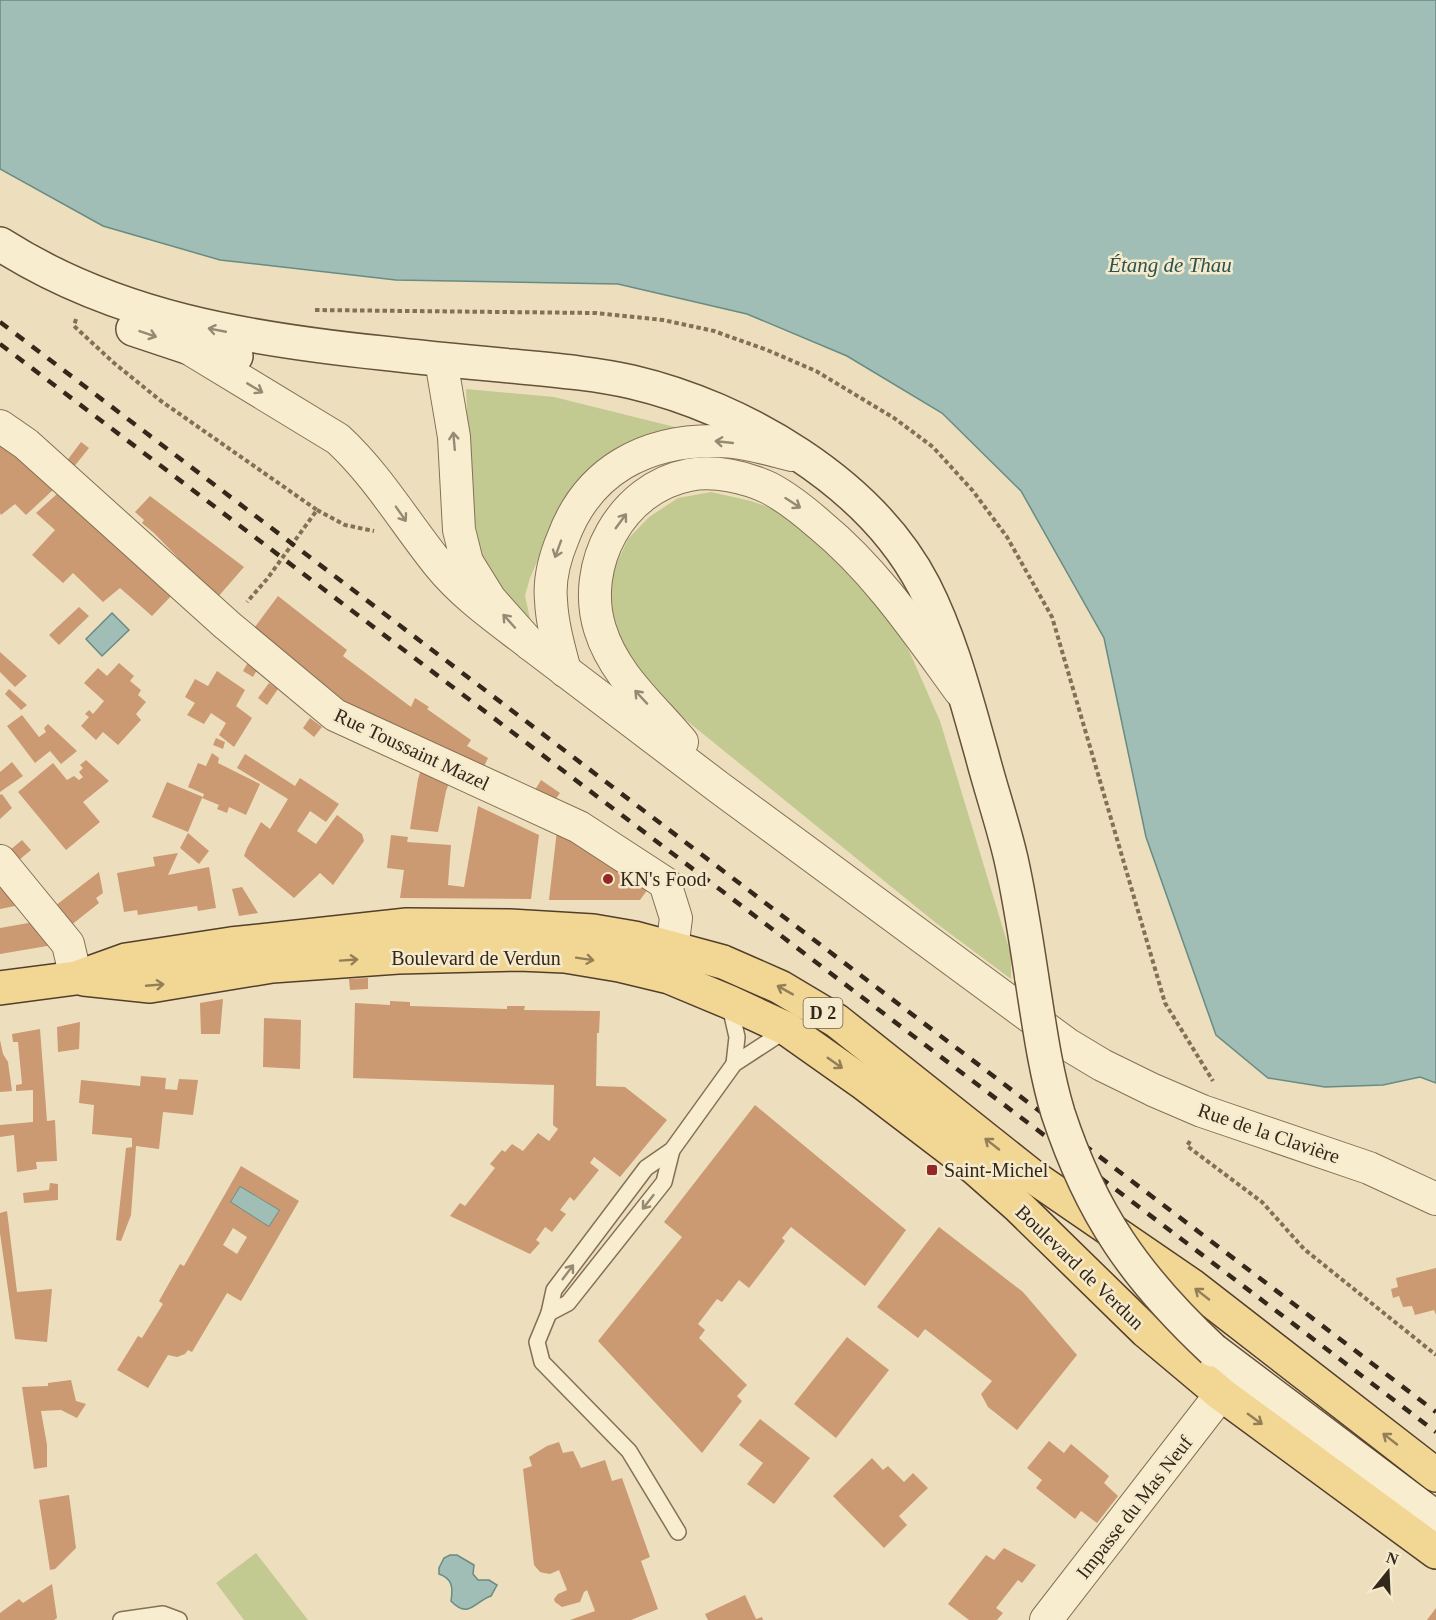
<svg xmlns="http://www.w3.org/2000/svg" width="1436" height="1620" viewBox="0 0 1436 1620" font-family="'Times New Roman',serif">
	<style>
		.green { fill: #c3ca91 }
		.water { fill: #a0beb6; stroke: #688b83; stroke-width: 1.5 }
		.building { fill: #cb9972; fill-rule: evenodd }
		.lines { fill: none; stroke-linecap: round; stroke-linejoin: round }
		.lane-casing { stroke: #847056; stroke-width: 18 }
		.street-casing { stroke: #847056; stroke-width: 34 }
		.secondary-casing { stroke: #66513a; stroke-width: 36 }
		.primary-casing { stroke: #523e2b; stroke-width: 36 }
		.path { stroke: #847056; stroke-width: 4; stroke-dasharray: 4.5 3; stroke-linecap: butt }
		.lane { stroke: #f8edcf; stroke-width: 15 }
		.street { stroke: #f8edcf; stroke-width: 32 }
		.secondary { stroke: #f8edcf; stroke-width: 33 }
		.primary { stroke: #f2d693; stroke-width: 33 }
		.rail { stroke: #34271b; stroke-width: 4.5; stroke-dasharray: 10 10; stroke-linecap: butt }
		.secondary-bridge-casing { stroke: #66513a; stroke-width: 36; stroke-linecap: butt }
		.secondary-bridge { stroke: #f8edcf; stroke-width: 33 }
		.oneway { stroke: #968a75 }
		.oneway2 { stroke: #937e57 }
		.poi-dot { fill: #932827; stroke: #f5eacc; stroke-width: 2 }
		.labels { text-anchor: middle; stroke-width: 5; stroke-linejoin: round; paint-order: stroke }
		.shield { fill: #f5eacc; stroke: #6e6250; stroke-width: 1.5 }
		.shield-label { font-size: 18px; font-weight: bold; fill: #34271b }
		.street-label { font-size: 20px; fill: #34271b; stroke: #f5eacc }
		.poi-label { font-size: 20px; fill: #34271b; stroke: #f5eacc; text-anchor: start }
		.water-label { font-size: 21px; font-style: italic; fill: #2a5352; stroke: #f5eacc }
	</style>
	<rect width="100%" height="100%" fill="#eddfbd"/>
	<g class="green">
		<path d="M466,389L554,397L683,429L556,517L530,578L525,596L531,623L516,610L482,560L471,499Z"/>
		<path d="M711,492L751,501L777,510L814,537L877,597L910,653L940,721L1011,955V979L936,923L665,703L622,647L609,603L612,573L628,539L649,517L678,498Z"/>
		<path d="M256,1553L308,1620H244L216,1583Z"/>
	</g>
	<g class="water">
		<path d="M0,0H1436V1083L1420,1077L1383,1085L1325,1087L1268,1078L1216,1035L1146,837L1104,638L1021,491L942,413L847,356L747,314L618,284L396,280L220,260L103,226L0,169Z"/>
		<path d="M112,613L129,630L102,656L86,639Z"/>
		<path d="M240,1186L280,1210L269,1227L230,1202Z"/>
		<path d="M450,1555H457L474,1565L473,1574L478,1580H489L497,1585L491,1596C475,1601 469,1620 451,1601C453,1588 453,1579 439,1574V1568L444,1558Z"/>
	</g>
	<g class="building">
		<path d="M81,442L89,448L73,468L66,462Z"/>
		<path d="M0,443L54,489L26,515L15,504L1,515L0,513Z"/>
		<path d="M58,493L174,593L152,616L120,588L103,602L73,573L63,583L32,555L55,530L36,513Z"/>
		<path d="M150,496L244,567L217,598L154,533L142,523L144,520L135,512Z"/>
		<path d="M278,596L347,650L343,656L411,707L415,698L429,707L427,709L471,740L467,746L488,758L481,773L345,708L249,635Z"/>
		<path d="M79,607L89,616L59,645L49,635Z"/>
		<path d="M0,652L27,676L15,687L0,672Z"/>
		<path d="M251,657L260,665L253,677L243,671Z"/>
		<path d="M119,663L134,676L130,681L141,690L138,695L146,702L136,714L141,720L118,745L103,732L96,740L81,726L89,717L85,714L89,710L93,714L104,701L84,683L98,668L107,676Z"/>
		<path d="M217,671L245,690L236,706L252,718L234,747L219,735L226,723L211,713L204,724L187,715L195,703L185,697L195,679L208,686Z"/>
		<path d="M269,683L278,689L267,705L258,698Z"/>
		<path d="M9,689L27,705L21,710L5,694Z"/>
		<path d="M22,715L39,737L46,732L44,728L48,724L77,751L61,764L50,751L35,763L7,726Z"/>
		<path d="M310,718L322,727L314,737L303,728Z"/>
		<path d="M216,738L225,742L223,749L213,745Z"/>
		<path d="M212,753L219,758L218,763L260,784L246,815L229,807L227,813L217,809L219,805L202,798L188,832L152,817L167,782L203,797L204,794L188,787L198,763L206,766Z"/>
		<path d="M245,754L295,786L300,778L339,804L326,822L310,811L297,831L316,844L337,815L362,834L364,841L333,885L320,873L294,898L244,856L247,848L261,822L270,829L288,799L237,768Z"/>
		<path d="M86,760L109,781L83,802L100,822L66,850L18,792L53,763L67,780L74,776L79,780L83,777L79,772L83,768L80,765Z"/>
		<path d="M12,762L23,776L0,792V772Z"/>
		<path d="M422,766L451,778L446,791L438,832L410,829L418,779Z"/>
		<path d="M541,780L560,793L552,804L532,795Z"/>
		<path d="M2,794L12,808L0,819V795Z"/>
		<path d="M478,806L539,835L531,899L400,898L404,870L387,868L391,835L408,837L407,842L451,845L448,885L464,887Z"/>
		<path d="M557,830L650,886L640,900H549Z"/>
		<path d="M188,833L209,851L199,864L180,848Z"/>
		<path d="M22,840L31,850L19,860L10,850Z"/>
		<path d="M178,853L168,875L209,867L216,908L198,911L197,906L138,915L137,910L124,912L117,873L155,866L153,857Z"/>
		<path d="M99,872L103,893L96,898L99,903L70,926L55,906Z"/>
		<path d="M0,880L20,905L0,909Z"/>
		<path d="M242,887L258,913L239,916L232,889Z"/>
		<path d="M34,922L53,945L0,954V928Z"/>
		<path d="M368,978V989L350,990L349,979Z"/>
		<path d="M223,999L220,1034H201L200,1003Z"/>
		<path d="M390,1001L410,1002V1006L507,1009V1006H525L524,1010L600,1011L599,1033H597L596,1086L625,1087L667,1120L620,1177L594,1157L590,1163L599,1170L574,1201L570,1197L560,1210L566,1214L552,1232L545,1227L536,1240L540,1243L530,1254L450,1216L460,1203L465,1206L495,1168L490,1164L502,1150L505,1152L512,1144L523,1151L538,1133L549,1141L558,1129L553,1125L554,1085L353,1078L355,1003L390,1005Z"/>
		<path d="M264,1018L301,1020L300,1069L263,1067Z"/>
		<path d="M80,1022L79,1049L58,1052L57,1027Z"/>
		<path d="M40,1029L47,1121L55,1120L57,1161L36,1162L37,1169L17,1172L14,1135L0,1137V1125L33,1122V1090L16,1091V1085L22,1084L18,1042H13L12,1034Z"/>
		<path d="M0,1040L3,1054L8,1062L12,1091L0,1092Z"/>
		<path d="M141,1076L166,1078L165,1089L177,1090L179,1079L198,1080L193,1115L163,1112L159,1149L136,1146L131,1215L121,1241L116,1240L126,1148L132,1147V1138L92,1134L94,1105L79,1103L81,1080L140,1086Z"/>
		<path d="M755,1105L906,1230L865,1286L791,1227L782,1238L785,1241L749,1288L739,1280L722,1302L717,1299L698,1324L705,1330L699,1338L747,1385L737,1396L742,1401L702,1453L598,1341L682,1237L664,1222Z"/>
		<path d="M241,1166L299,1201L241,1301L227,1293L192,1352L188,1350L185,1354L177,1357L168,1355L148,1388L117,1370L138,1336L142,1338L163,1304L159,1301L180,1264L184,1266ZM240,1186L280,1210L269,1227L230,1202ZM233,1228L247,1237L237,1254L223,1245Z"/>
		<path d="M50,1183L58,1184V1200L24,1203L23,1193L49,1190Z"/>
		<path d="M7,1211L17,1292L52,1289L47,1342L15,1339L0,1233V1213Z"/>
		<path d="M939,1227L1023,1292L1077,1355L1017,1430L988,1407L981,1394L992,1381L925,1329L918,1338L877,1307Z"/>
		<path d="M1436,1268V1315L1434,1310L1415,1315L1412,1306L1403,1307L1399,1296L1393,1298L1391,1289L1398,1287L1396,1278Z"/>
		<path d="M847,1337L889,1370L836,1438L794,1404Z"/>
		<path d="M71,1380L76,1401L86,1404L77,1418L61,1410L41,1411L47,1445V1467L34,1469L22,1387L48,1386V1383Z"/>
		<path d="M760,1419L810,1458L774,1504L747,1484L763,1463L739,1445Z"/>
		<path d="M1049,1441L1064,1453L1071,1444L1109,1476L1104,1483L1118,1496L1097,1523L1081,1511L1075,1519L1036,1488L1042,1480L1027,1468Z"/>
		<path d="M559,1442L563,1453L573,1451L581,1468L605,1460L612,1481L622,1478L650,1557L641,1561L658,1609L631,1620H570L595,1611L587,1590L584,1592L580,1602L562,1607L555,1602L554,1599L558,1594L567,1590L559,1570L550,1574L544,1573L540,1572L534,1565L523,1469L532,1466L529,1457L547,1446Z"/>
		<path d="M872,1458L883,1470L888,1466L904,1482L913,1473L928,1488L899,1516L907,1525L884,1548L833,1496Z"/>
		<path d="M69,1495L76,1548L55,1569L50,1570L39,1500Z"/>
		<path d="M1004,1548L1036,1565L1022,1583L1018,1580L996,1608L1003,1613L997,1620H969L948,1604L986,1555L994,1560Z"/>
		<path d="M52,1584L57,1618L54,1620H0V1613L19,1599L23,1603Z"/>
		<path d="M745,1595L756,1619L762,1617L763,1620H708L705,1614Z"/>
		<path d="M1436,1608V1620H1427Z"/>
	</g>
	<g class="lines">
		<defs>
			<g id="lane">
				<path d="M729,1002L737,1037L734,1064"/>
				<path d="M549,1313L568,1303L664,1182L672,1150"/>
				<path d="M678,1532L629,1451L542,1362L537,1342L549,1313L554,1290L646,1168L672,1150L734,1064L786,1030"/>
				<path d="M121,1620L163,1614L179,1620"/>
			</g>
			<g id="street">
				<path d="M190,349L338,439C378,476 405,523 439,565C464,596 499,620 530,644L490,599L467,562L459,530L454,437L441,360"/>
				<path d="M0,426L26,444L227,625L335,715L579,827L665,883L676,918L669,973"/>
				<path d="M530,644L721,789L1067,1044L1102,1065L1153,1090L1202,1111L1369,1168L1436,1199"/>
				<path d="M565,671C559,648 552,624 551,600C549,579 555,557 563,538C588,470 646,440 717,441C742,441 768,449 792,455"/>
				<path d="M682,742C652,706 614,675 600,629C580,565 621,488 689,475C714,470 746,477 769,488C788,498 804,511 820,525C877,572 917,632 960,691"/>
				<path d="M0,861L68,944L76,978"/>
				<path d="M1046,1620L1221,1394"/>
			</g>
			<g id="secondary">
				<path d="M0,244C116,318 248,339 382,353C425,358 468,362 511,366C551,370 592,373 632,382C743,408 870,482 924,586C951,639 966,699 982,755C991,790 1003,824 1011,859C1020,899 1026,939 1032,979"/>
				<path d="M133,329L187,347L236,356"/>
				<path d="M1213,1350L1436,1518"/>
			</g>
			<g id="primary">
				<path d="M84,979L150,986L272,966L398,957L519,954L565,956L619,965L669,977L729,1002L787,1029L862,1082L976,1169L1019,1207L1146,1331L1221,1394L1436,1552"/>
				<path d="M0,988L76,978L126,960L231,944L407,925L510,926L593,931L634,938L723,962L780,987L837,1021L1032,1176L1191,1285L1436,1475"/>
			</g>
		</defs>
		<use href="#lane" class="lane-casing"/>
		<use href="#street" class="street-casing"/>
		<use href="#secondary" class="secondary-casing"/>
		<use href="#primary" class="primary-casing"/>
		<g class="path">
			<path d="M315,310L596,313L663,320L714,331L767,350L816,371L894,418L933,447L973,491L1007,537L1052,617L1165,1003L1213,1081"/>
			<path d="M76,319L74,326L114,363L161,401L317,510L267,579L247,602"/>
			<path d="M317,510L345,525L374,531"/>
			<path d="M1190,1141L1187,1146L1262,1202L1304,1249L1436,1355"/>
		</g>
		<use href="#lane" class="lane"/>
		<use href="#street" class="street"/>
		<use href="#secondary" class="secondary"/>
		<use href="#primary" class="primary"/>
		<g class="rail">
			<path d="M0,322L1436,1412"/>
			<path d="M0,344L1436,1432"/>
		</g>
		<defs>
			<path id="secondary-bridge" d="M1032,979C1039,1023 1045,1070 1058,1113C1091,1214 1136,1278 1213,1350"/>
		</defs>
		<use href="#secondary-bridge" class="secondary-bridge-casing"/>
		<use href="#secondary-bridge" class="secondary-bridge"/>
	</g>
	<defs><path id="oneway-shaft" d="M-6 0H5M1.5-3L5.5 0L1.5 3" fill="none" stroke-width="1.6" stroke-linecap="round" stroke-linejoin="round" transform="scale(1.5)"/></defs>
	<g class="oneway">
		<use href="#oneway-shaft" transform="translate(217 330) rotate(-169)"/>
		<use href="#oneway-shaft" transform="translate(148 334) rotate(19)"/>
		<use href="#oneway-shaft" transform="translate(255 388) rotate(31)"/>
		<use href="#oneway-shaft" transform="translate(454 441) rotate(-95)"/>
		<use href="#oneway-shaft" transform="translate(724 442) rotate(-174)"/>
		<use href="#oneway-shaft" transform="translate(793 503) rotate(33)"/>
		<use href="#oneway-shaft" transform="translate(401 514) rotate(55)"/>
		<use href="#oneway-shaft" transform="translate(621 521) rotate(-54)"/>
		<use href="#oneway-shaft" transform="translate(558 549) rotate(110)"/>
		<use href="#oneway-shaft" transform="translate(509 621) rotate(-132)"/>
		<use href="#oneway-shaft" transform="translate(641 697) rotate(-133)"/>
		<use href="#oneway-shaft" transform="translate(648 1202) rotate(128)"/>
		<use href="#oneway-shaft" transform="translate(568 1272) rotate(-53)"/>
	</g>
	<g class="oneway2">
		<use href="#oneway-shaft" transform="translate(585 959) rotate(9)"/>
		<use href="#oneway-shaft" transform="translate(349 960) rotate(-4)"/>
		<use href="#oneway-shaft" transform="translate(155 985) rotate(-5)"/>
		<use href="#oneway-shaft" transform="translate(785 990) rotate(-151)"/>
		<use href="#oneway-shaft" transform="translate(835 1063) rotate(35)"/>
		<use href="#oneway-shaft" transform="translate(992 1144) rotate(-142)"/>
		<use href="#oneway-shaft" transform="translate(1202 1294) rotate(-142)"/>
		<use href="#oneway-shaft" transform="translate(1255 1419) rotate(36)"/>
		<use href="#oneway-shaft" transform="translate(1390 1439) rotate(-142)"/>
	</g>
	<g class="poi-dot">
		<circle cx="608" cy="879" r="6"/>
		<rect x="926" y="1164" width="12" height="12" rx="3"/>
	</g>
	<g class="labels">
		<rect class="shield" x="803.5" y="998" width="39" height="30" rx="4.5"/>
		<g class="shield-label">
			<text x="823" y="1019">D 2</text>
		</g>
		<g class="street-label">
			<text transform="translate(412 749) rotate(25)" y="7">Rue Toussaint Mazel</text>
			<text x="476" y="965">Boulevard de Verdun</text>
			<text transform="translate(1269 1133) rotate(19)" y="7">Rue de la Clavière</text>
			<text transform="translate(1080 1267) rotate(44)" y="7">Boulevard de Verdun</text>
			<text transform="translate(1134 1507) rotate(-52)" y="7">Impasse du Mas Neuf</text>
		</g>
		<g class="poi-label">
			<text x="620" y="886">KN's Food</text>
			<text x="944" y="1177">Saint-Michel</text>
		</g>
		<g class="water-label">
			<text x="1170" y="272">Étang de Thau</text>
		</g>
	</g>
	<g transform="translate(1388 1572) rotate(18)" stroke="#f5eacc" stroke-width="4.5" paint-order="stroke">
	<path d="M0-4.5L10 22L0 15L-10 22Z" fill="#34271b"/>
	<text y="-9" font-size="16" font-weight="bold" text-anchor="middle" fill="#34271b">N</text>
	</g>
</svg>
